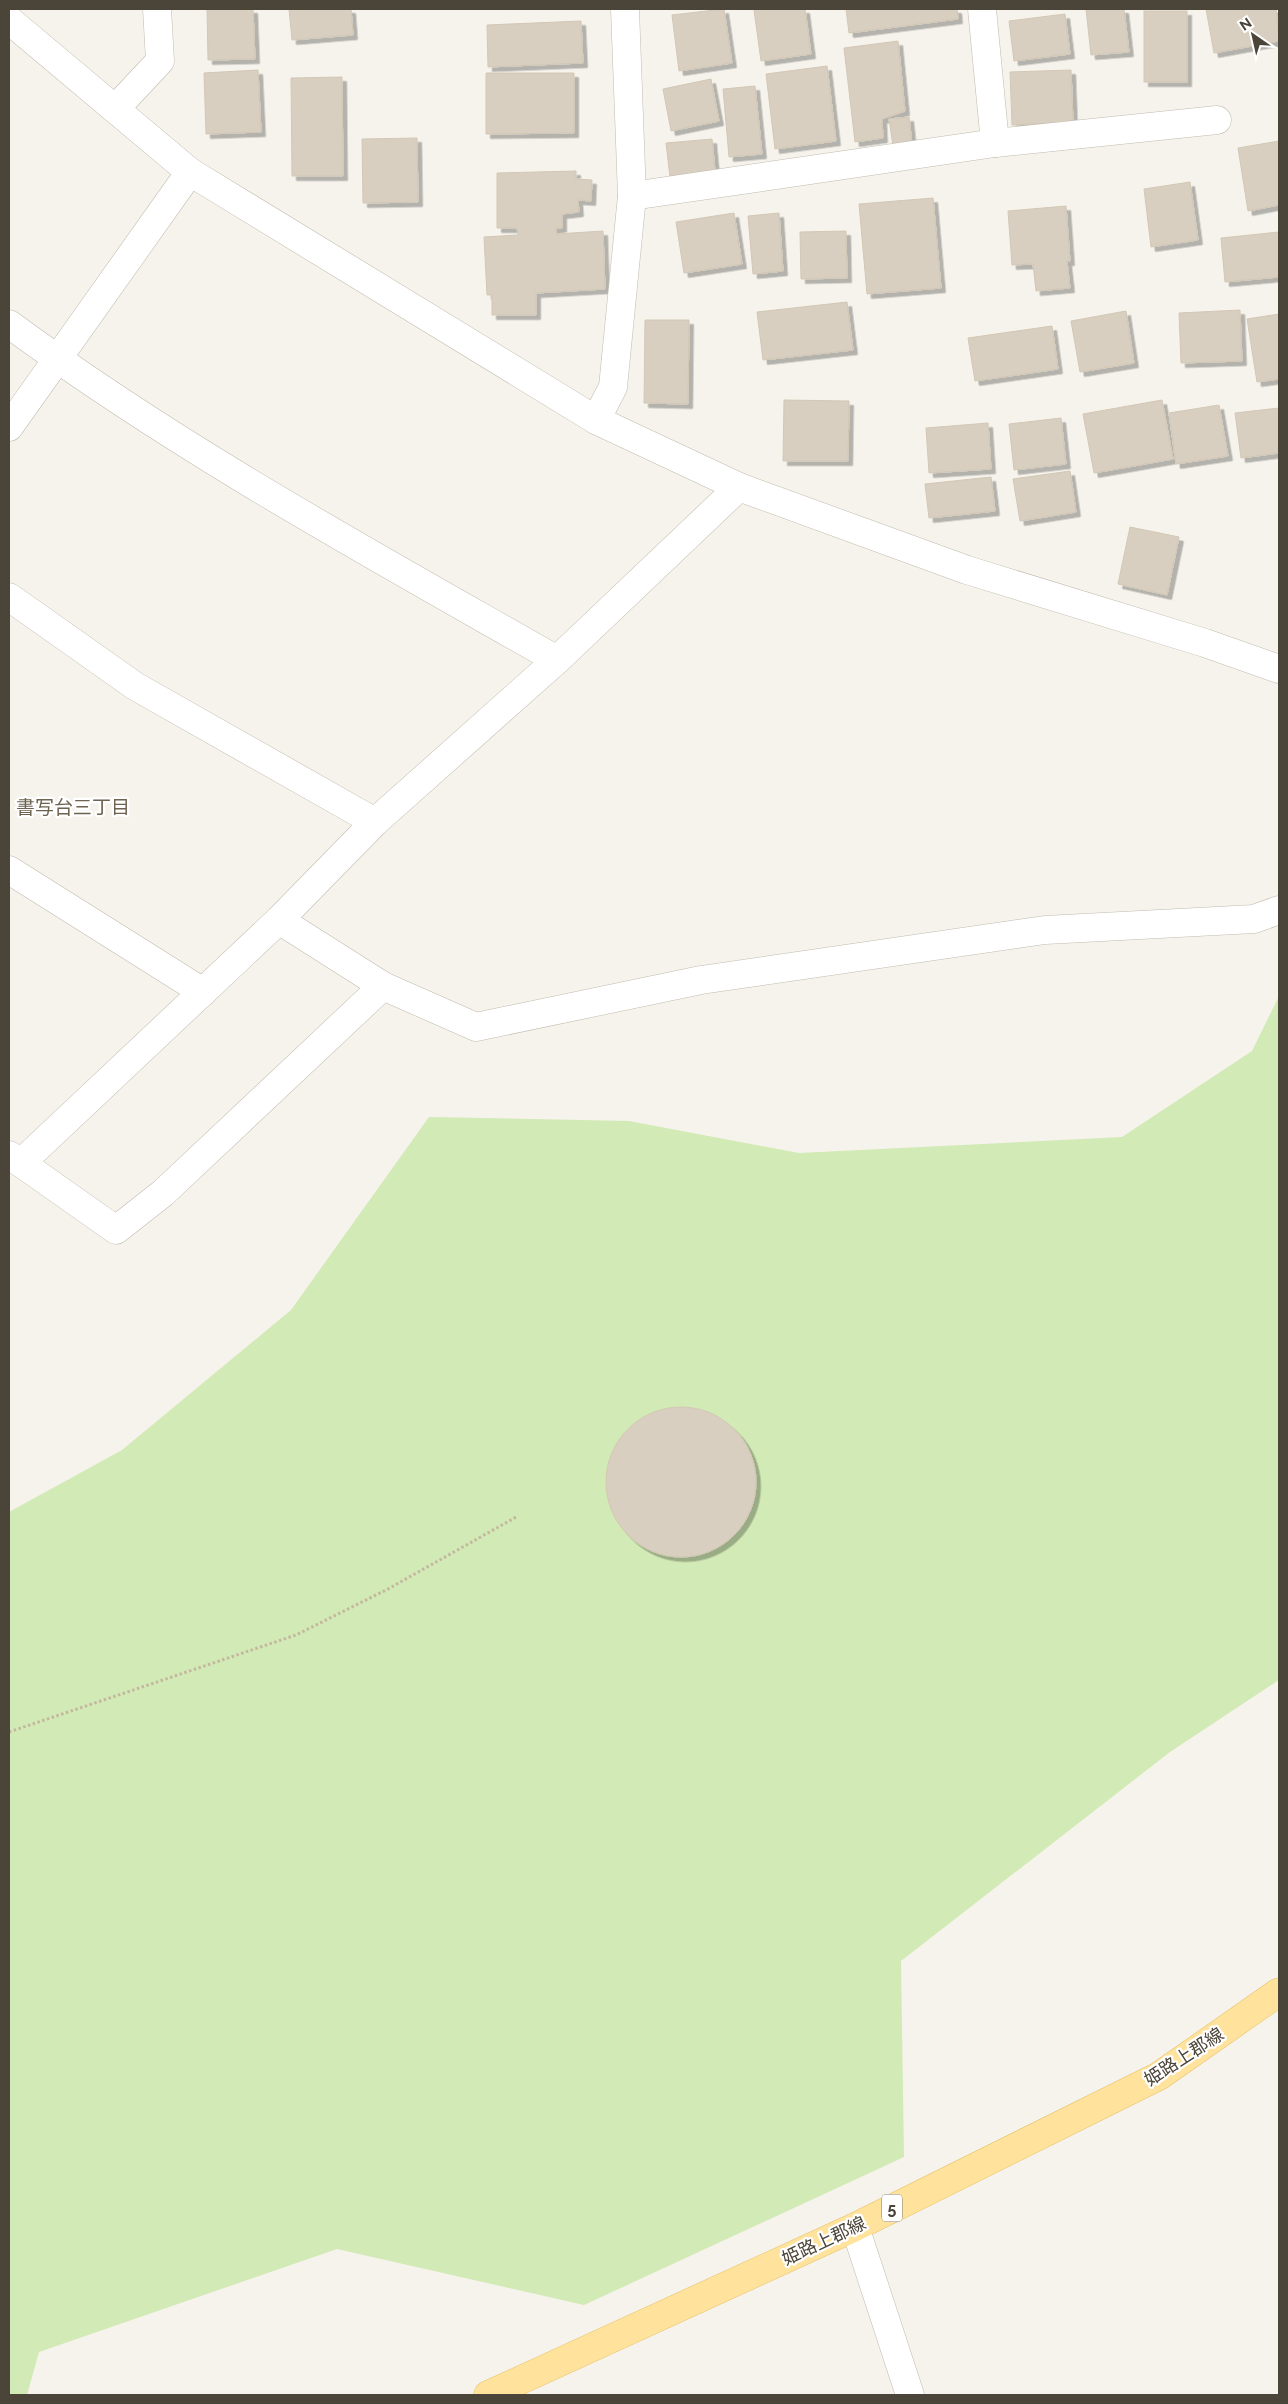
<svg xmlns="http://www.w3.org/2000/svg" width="1288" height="2404" viewBox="0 0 1288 2404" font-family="Raleway,'Noto Sans JP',sans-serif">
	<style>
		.green { fill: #d2eab5 }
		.building { fill: #d8cfc1; stroke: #d3c7b4; filter: url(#shadow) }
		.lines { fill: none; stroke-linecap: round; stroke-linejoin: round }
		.minor-casing { stroke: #c2bbae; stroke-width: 29 }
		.primary-casing { stroke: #e6c16a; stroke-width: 29 }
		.path { stroke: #c4b79f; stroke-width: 3; stroke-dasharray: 2.5 2.5; stroke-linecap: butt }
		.minor { stroke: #fff; stroke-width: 28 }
		.primary { stroke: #ffe39c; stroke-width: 28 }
		.labels { text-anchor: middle; stroke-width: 4.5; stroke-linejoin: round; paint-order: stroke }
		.shield { fill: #fff; stroke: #817c74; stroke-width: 1 }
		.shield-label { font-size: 16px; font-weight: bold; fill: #4b4439 }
		.street-label { font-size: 18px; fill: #4b4439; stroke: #fff }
		.neighbourhood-label { font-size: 19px; fill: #6e6250; stroke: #fff }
	</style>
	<defs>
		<filter id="shadow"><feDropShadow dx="4.5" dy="4.5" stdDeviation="0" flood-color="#0004"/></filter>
	</defs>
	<rect width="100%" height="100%" fill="#f6f3ec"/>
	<path class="green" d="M1279,996V1680L1170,1752L901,1961L904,2157L584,2305L337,2249L39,2352L27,2395H9V1512L122,1450L291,1310L429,1117L629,1121L799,1153L1122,1137L1252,1051Z"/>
	<g class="building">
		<path d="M207,9H253L255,59L208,60Z"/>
		<path d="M289,9H351L353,35L292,40Z"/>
		<path d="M724,9L732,63L679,71L672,15Z"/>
		<path d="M765,9H805L811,54L761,61L754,10Z"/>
		<path d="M846,9H957L958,19L849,33Z"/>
		<path d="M1086,9H1124L1129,52L1091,55Z"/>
		<path d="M1206,9H1276L1279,41L1214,53Z"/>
		<rect x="1144" y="11" width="43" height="71"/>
		<path d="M1065,14L1070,54L1014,61L1009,21Z"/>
		<path d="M581,21L583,63L488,67L487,25Z"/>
		<path d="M898,41L905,111L882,119L883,138L855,142L844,48Z"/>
		<path d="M827,66L836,141L775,149L766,74Z"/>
		<path d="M258,70L261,132L206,134L204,73Z"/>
		<path d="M1071,70L1073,122L1012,125L1010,72Z"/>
		<path d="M486,73H574V133L486,134Z"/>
		<path d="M342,77L343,176H292L291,78Z"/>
		<path d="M711,79L719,121L671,131L663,89Z"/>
		<path d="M755,86L762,154L729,157L723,89Z"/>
		<path d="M909,117L912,144L893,146L889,119Z"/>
		<path d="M417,138L418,202L363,203L362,139Z"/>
		<path d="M712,139L715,171L670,177L666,143Z"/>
		<path d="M1279,141V205L1248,211L1238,148Z"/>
		<path d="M576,171V179L592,180L591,201L578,200L579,212L562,214V228H556V234L603,231L605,289L536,293V315H492V295H487L484,237L518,235L517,228H497V173Z"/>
		<path d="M1190,182L1198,240L1151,247L1144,189Z"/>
		<path d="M933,198L941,288L867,294L859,204Z"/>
		<path d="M1066,206L1070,261H1067L1070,288L1036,291L1033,264L1012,265L1008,211Z"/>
		<path d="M734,213L742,264L684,273L676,222Z"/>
		<path d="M779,213L783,271L753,274L748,216Z"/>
		<path d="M846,231L847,278L801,279L800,232Z"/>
		<path d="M1279,232V277L1225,282L1221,238Z"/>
		<path d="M847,302L853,350L763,360L757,312Z"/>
		<path d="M1240,310L1242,361L1181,363L1179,313Z"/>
		<path d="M1126,311L1134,363L1080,372L1071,321Z"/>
		<path d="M1279,314V379L1257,382L1247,319Z"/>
		<path d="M645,320H689L688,404L644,403Z"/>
		<path d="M1052,326L1058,369L975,381L968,338Z"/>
		<path d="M784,400L849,401L848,461H783Z"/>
		<path d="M1162,400L1173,459L1094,473L1083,414Z"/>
		<path d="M1219,405L1228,456L1176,464L1169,413Z"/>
		<path d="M1279,408V453L1241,458L1235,413Z"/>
		<path d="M1061,418L1066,464L1014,470L1009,424Z"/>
		<path d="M988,423L991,469L929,473L926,428Z"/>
		<path d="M1070,471L1076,512L1020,521L1013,479Z"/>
		<path d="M991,477L995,511L929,518L925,484Z"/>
		<path d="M1130,527L1179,537L1167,595L1118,584Z"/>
		<circle cx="681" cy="1482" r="75"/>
	</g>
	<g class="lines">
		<defs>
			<g id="minor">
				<path d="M982,9L995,143"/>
				<path d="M9,20L190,172L596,420L739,487L967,570L1205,643L1279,669"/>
				<path d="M115,109L160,61L157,9"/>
				<path d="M632,196L995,143L1217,120"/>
				<path d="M9,324C182,451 371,554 557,660"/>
				<path d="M596,420L613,387L632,196L625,9"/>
				<path d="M9,427L190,172"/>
				<path d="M9,597L135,686L375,822"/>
				<path d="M9,870L203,992"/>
				<path d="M279,920L383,986L476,1027L701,980L1045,930L1254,919L1279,910"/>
				<path d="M9,1155L21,1163L279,920L375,822L557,660L739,487"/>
				<path d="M21,1163L116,1230L163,1193L383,986"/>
				<path d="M855,2227L910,2395"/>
			</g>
			<path id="primary" d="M488,2395L855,2227L1159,2076L1279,1992"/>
		</defs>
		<use href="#minor" class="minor-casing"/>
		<use href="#primary" class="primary-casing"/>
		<path class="path" d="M9,1732L296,1635L388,1589L518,1516"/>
		<use href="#minor" class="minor"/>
		<use href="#primary" class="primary"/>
	</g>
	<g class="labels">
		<rect class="shield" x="882" y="2194.5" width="20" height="27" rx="4"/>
		<g class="shield-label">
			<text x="892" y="2214">5</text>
		</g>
		<g class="street-label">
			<text transform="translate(1184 2057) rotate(-33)" y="6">姫路上郡線</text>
			<text transform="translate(824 2241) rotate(-25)" y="6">姫路上郡線</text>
		</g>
		<g class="neighbourhood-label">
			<text x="73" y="814">書写台三丁目</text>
		</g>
	</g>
	<rect width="1288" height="2404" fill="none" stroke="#4b4439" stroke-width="20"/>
	<g transform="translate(1253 35) rotate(326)" stroke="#ffffff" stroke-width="4" paint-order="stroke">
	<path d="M0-4L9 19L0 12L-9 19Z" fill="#4b4439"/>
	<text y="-8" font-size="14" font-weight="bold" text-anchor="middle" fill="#4b4439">N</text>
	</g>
</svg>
